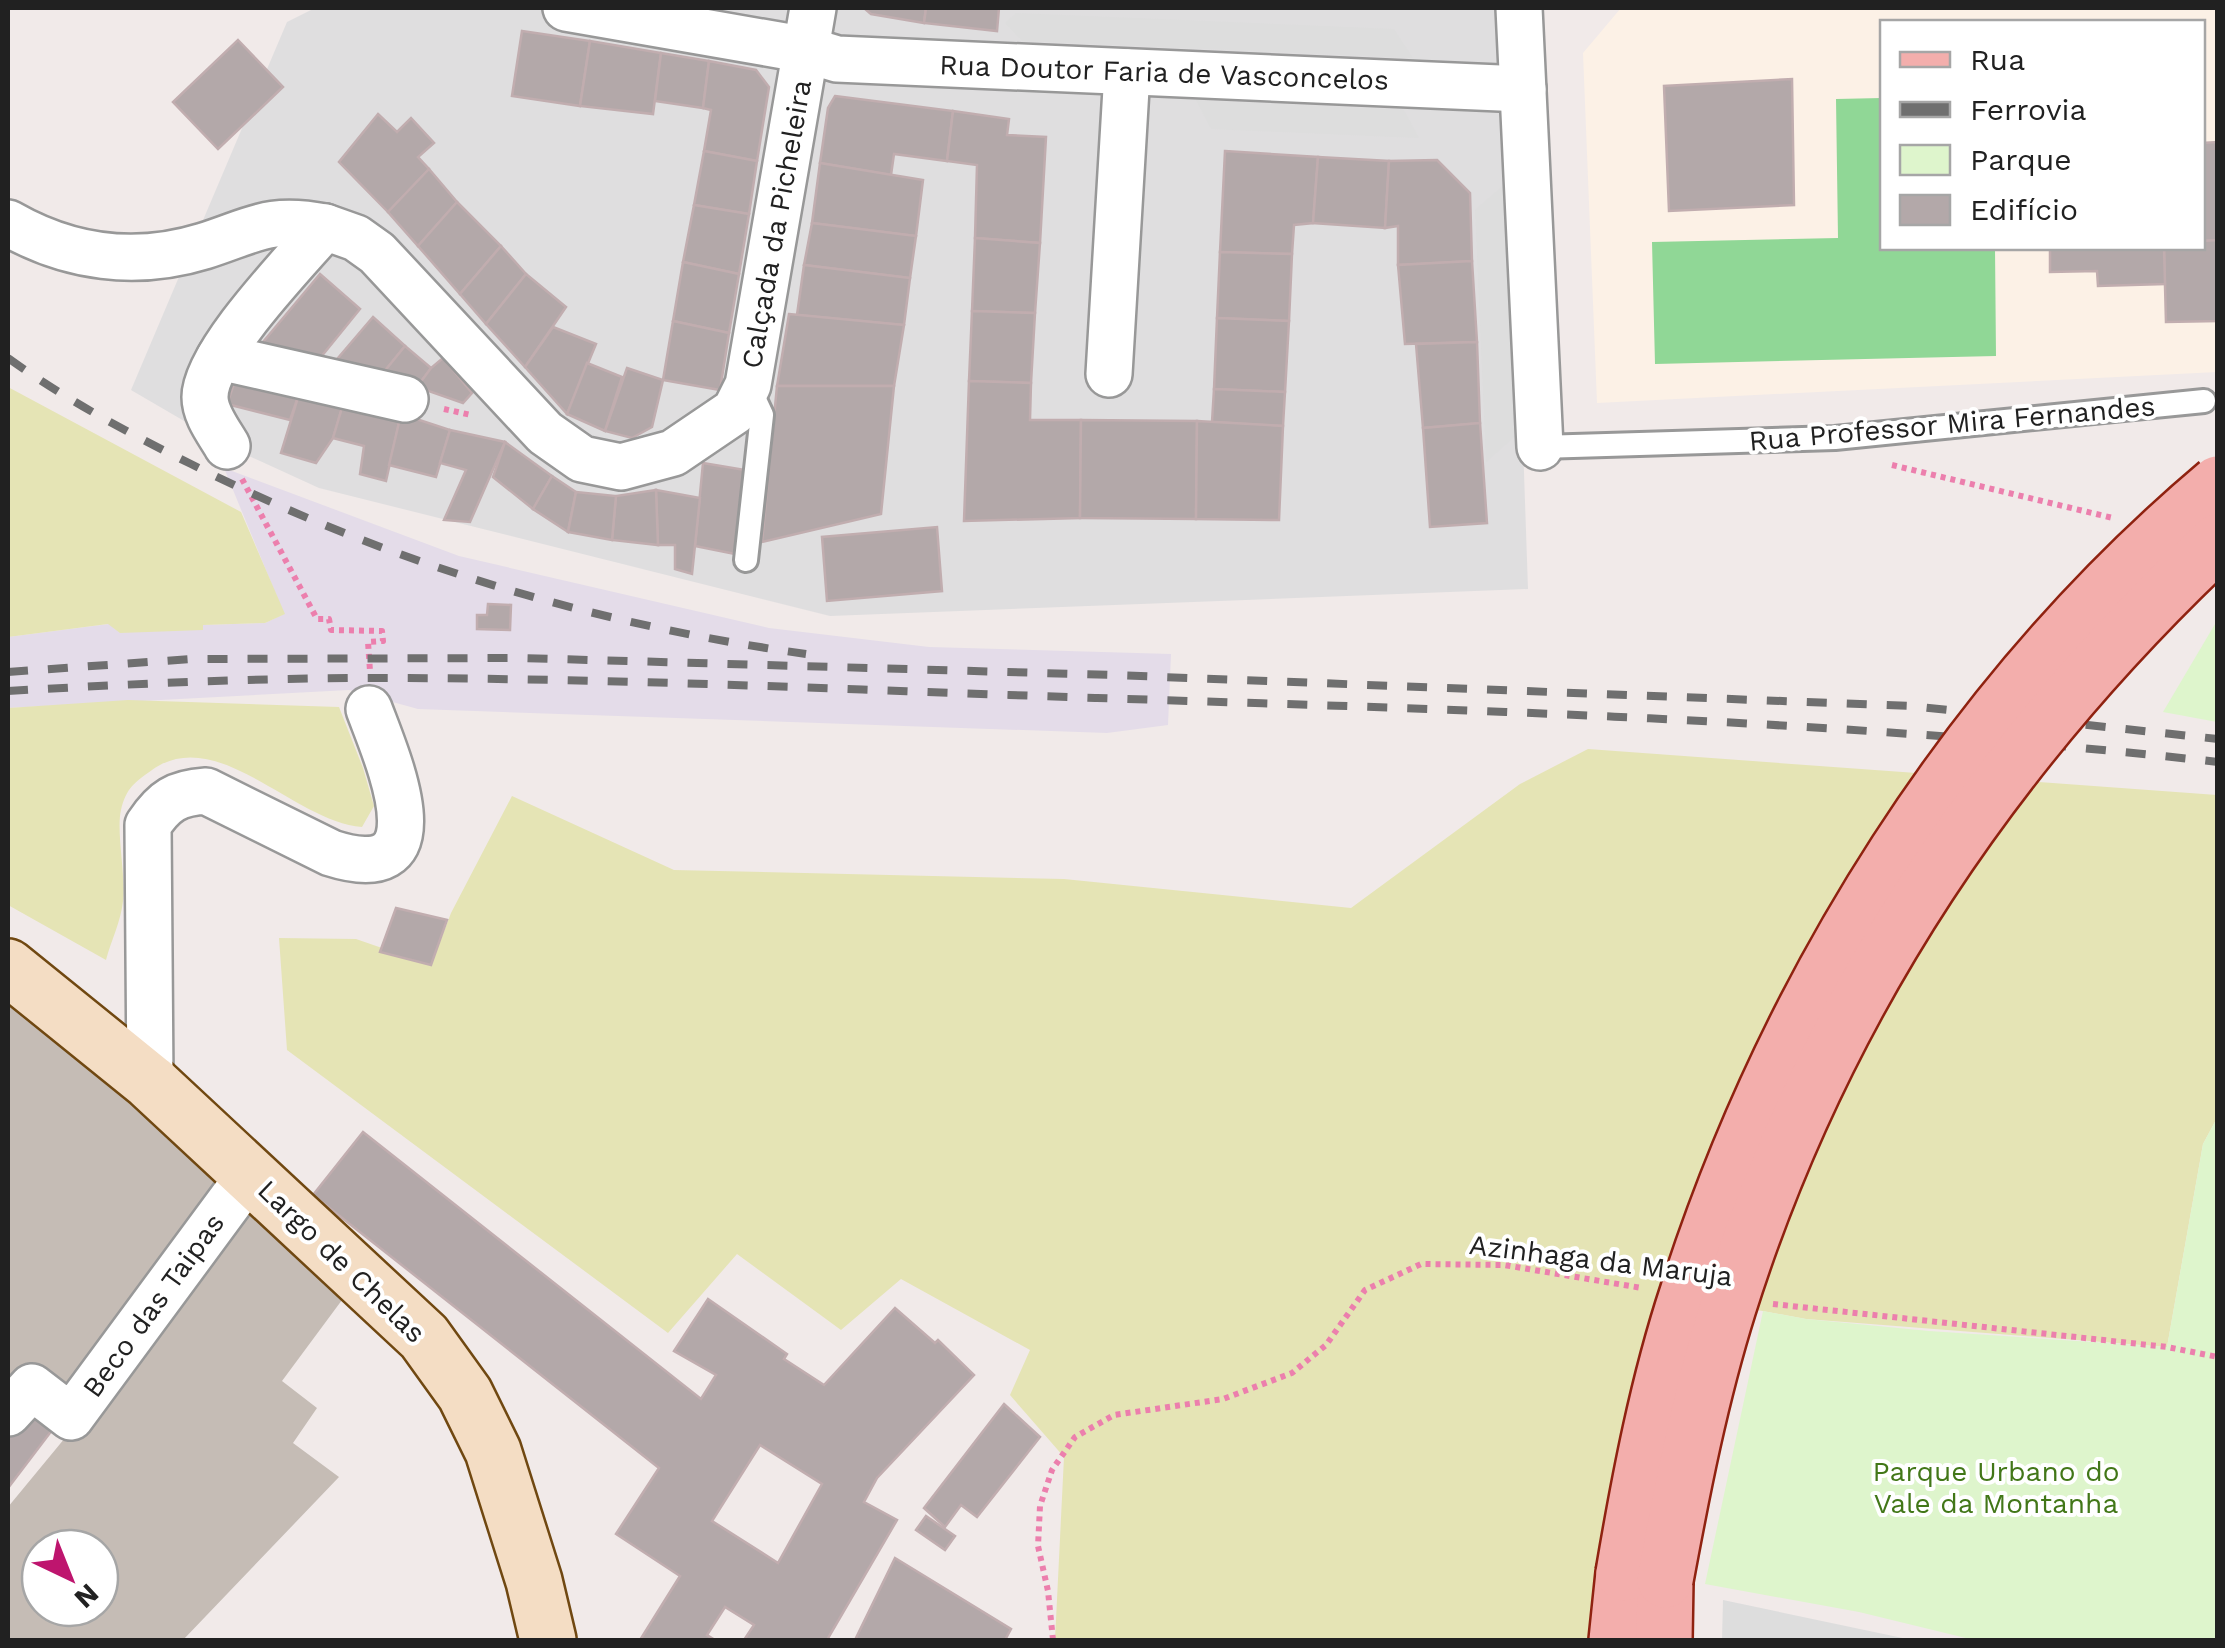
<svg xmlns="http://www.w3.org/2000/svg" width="2225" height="1648" viewBox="0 0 2225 1648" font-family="'Work Sans',sans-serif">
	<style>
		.residential { fill: #dfdedf }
		.industrial { fill: #e4dce9 }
		.education { fill: #fcf1e6; fill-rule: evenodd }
		.construction { fill: #c5bcb5; fill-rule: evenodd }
		.grass { fill: #e5e4b5 }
		.park { fill: #def5cc }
		.pitch { fill: #90d796 }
		.parking { fill: #ddd }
		.building { fill: #b3a8a9; stroke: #c1adaf; stroke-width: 2.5; fill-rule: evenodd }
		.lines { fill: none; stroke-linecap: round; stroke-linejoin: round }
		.service-casing { stroke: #989898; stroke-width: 28 }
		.minor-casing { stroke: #989898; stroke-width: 50 }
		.secondary-casing { stroke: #704811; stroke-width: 60 }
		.primary-casing { stroke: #8f2210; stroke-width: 60 }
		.path { stroke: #ec7fad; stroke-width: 6; stroke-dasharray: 5 5; stroke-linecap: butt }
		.service { stroke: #fff; stroke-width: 22 }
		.minor { stroke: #fff; stroke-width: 45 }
		.secondary { stroke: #f4ddc4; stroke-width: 55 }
		.primary { stroke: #f3aeac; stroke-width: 55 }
		.rail { stroke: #6f6f6f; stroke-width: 8; stroke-dasharray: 20 20; stroke-linecap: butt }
		.primary-bridge-casing { stroke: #8f2210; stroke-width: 60; stroke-linecap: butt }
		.primary-bridge { stroke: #f3aeac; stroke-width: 55 }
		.labels { text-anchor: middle; stroke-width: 8; stroke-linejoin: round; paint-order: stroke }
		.street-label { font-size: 28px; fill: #212121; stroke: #fff }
		.park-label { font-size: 28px; fill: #427718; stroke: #fff }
	</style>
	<rect width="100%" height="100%" fill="#f1eae9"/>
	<path class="residential" d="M315,8H1508L1528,589L830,616L319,488L227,446L131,390L287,22Z"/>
	<path class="industrial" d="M224,468L459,556L769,628L929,647L1171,654L1168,725L1107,733L418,709L349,690L8,708V637L109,624L203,629V625L265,623L284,614Z"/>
	<path class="education" d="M1621,8H2217V372L1597,403L1583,53ZM1882,22H2202V248H1882Z"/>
	<g class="construction">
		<path d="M8,985L40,1012L103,1082L234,1186L68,1407L8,1405Z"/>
		<path d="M242,1197L342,1300L282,1381L317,1408L293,1443L339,1477L183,1640H8V1507L74,1427ZM40,1548H100V1608H40Z"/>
	</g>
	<g class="grass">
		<path d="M8,387L241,512L285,614L265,623L203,625V630L120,633L108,624L8,637Z"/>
		<path d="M128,700L339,707L363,768L374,806L362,827C294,822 217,723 152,770C135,782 126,788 121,810C116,832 126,875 123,901C121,921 111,941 106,960L8,905V708Z"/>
		<path d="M1588,749L2217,795V1118L2203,1144L2167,1347L1806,1319L1665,1293L1601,1565L1590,1640H1055L1064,1457L1010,1395L1030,1350L901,1279L841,1330L737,1254L668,1333L287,1050L279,938L356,939L431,965L451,913L512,796L674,870L1064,879L1351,908L1520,784Z"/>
	</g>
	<g class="park">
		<path d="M2215,624L2217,722L2163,712Z"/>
		<path d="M2217,1118V1640H1974L1859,1612L1705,1584L1763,1311L1806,1319L1929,1331L2167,1347L2203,1144Z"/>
	</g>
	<path class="pitch" d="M1882,98V248H1995L1996,356L1655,364L1652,242L1838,238L1836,99Z"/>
	<g class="parking">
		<path d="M1016,13L1394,29L1413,58L1022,41L1005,23Z"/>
		<path d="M1196,100L1404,110L1419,138L1211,129Z"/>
		<path d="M1503,186L1514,437L1486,462L1475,210Z"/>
		<path d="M1723,1600L1912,1640H1722Z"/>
	</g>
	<g class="building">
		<path d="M864,8H926L924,23L871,14Z"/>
		<path d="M926,8H999L997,31L924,23Z"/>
		<path d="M522,31L590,41L580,106L512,96Z"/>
		<path d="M238,40L283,87L218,149L173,102Z"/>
		<path d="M590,41L661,53L653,114L580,106Z"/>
		<path d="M661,53L709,61L703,108L655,101Z"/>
		<path d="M709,61L756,70L769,87L757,161L704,151L711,110L703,108Z"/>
		<path d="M1792,79L1794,205L1669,211L1664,86Z"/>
		<path d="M835,96L953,111L947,161L894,154L891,175L820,163L828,108Z"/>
		<path d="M953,111L1009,119L1007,135L1046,137L1040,243L975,238L977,165L947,161Z"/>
		<path d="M378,114L397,132L411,118L434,143L418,157L429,169L388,212L339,162Z"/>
		<path d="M2218,142V240L2202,241V143Z"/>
		<path d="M704,151L757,161L749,214L694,205Z"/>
		<path d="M1225,151L1318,157L1313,223L1294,225L1292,254L1220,252Z"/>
		<path d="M1318,157L1389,161L1385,228L1313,223Z"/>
		<path d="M1437,160L1470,193L1472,261L1398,265V226L1385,228L1389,161Z"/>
		<path d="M820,163L923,180L916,236L812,223Z"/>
		<path d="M429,169L457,202L418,246L388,212Z"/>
		<path d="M457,202L501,246L460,294L418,246Z"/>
		<path d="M694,205L749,214L739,274L683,262Z"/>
		<path d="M812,223L916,236L910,278L804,265Z"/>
		<path d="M975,238L1040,243L1035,313L972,311Z"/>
		<path d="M2218,240V321L2166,322L2164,248H2202V241Z"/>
		<path d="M501,246L526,274L486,324L460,294Z"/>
		<path d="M2050,248H2164L2165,284L2098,286L2097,271L2050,272Z"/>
		<path d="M1220,252L1292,254L1289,321L1217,318Z"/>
		<path d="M1472,261L1477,342L1405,344L1398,265Z"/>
		<path d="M683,262L739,274L729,333L673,321Z"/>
		<path d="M804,265L910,278L904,325L797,315Z"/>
		<path d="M320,274L360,309L316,363L258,348Z"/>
		<path d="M526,274L566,307L525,367L486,324Z"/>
		<path d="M972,311L1035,313L1031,383L969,381Z"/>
		<path d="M789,314L904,325L894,386H777Z"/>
		<path d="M373,317L405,346L379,378L332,365Z"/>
		<path d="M1217,318L1289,321L1285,392L1214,389Z"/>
		<path d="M673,321L729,333L720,390L663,380Z"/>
		<path d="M553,327L596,344L567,414L525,367Z"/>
		<path d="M1477,342L1480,423L1423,428L1416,344Z"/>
		<path d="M405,346L431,368L417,387L379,378Z"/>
		<path d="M443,358L472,393L463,403L417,387L431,368Z"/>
		<path d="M587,363L622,377L605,431L567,414Z"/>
		<path d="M627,368L663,380L652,427L632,438L605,431Z"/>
		<path d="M239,369L300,391L290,420L227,404Z"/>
		<path d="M969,381L1031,383L1030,420H1081L1080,518L964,521Z"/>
		<path d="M777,386H894L881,514L762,542Z"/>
		<path d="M1214,389L1285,392L1283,426L1212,422Z"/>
		<path d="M300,391L344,401L333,438L316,463L281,453Z"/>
		<path d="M344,401L401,414L386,481L360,474L364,446L333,438Z"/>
		<path d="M401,414L450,430L436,477L389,465Z"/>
		<path d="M1081,420L1197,421L1196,519L1080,518Z"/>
		<path d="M1197,421L1283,426L1279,520L1196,519Z"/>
		<path d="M1480,423L1487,523L1430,527L1423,428Z"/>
		<path d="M450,430L505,442L470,522L444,520L466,470L440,463Z"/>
		<path d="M505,442L552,476L533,509L493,477Z"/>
		<path d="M703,463L745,470L735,554L695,546Z"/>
		<path d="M552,476L576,492L568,532L533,509Z"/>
		<path d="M656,490L700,498L692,574L675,569V545H658Z"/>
		<path d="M656,490L658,545L612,540L616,496Z"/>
		<path d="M576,492L616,496L612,540L568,532Z"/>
		<path d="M937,527L942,591L827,601L822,537Z"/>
		<path d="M488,604L511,605L510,630L477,629V615H487Z"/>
		<path d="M396,908L447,920L431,965L380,952Z"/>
		<path d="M363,1132L701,1399L716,1375L674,1351L708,1299L787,1354L784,1359L824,1385L895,1308L935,1343L938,1340L974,1375L877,1478L864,1502L897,1520L827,1640H744L754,1625L725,1607L707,1635L715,1640H640L680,1576L616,1534L659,1468L313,1195ZM760,1445L822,1484L778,1563L712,1521Z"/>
		<path d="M35,1396L62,1417L8,1488V1431Z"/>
		<path d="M1004,1404L1040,1437L977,1517L961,1505L945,1527L924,1508Z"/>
		<path d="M926,1516L955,1536L945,1550L916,1530Z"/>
		<path d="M895,1558L1011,1629L1005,1640H855Z"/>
	</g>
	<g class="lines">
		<defs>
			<g id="service">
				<path d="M1540,447L1835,438L2204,401"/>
				<path d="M746,560L762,415L748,385"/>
			</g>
			<g id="minor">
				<path d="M566,8L807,50L837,59L1523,89"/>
				<path d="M1519,8L1540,447"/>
				<path d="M8,223C69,258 136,267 204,246C254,230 269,216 325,227"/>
				<path d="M220,357L405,399"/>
				<path d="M1109,374L1127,72"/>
				<path d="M227,446C219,432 205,415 205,397C205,354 296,261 325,227L356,238L377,253L545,433L582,459L621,467L673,453L735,411L748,385L813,8"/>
				<path d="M150,1082L148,825C164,801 176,793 206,791L331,853C446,890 388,760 369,709"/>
				<path d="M8,1413L32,1387L71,1417L251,1173"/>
			</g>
			<path id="secondary" d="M8,967L150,1082L424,1337L465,1394L493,1451L534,1581L548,1640"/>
			<g id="primary">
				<path d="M1617,1640L1624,1573"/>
				<path d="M1664,1640L1665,1580"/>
			</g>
		</defs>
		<use href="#service" class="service-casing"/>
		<use href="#minor" class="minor-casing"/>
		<use href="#secondary" class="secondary-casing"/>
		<use href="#primary" class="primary-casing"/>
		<g class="path">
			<path d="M444,409L471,415"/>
			<path d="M1892,465L2113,518"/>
			<path d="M242,479L317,619H329L331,630L382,631L383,641L368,642L370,671"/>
			<path d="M1773,1304L2167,1347L2218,1357"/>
			<path d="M1053,1640L1048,1591L1038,1546L1040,1506L1052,1470L1075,1437L1114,1415L1223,1399L1292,1373L1326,1345L1365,1290L1421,1264L1504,1265L1642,1288"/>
		</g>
		<use href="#service" class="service"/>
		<use href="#minor" class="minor"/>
		<use href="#secondary" class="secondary"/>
		<use href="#primary" class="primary"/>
		<g class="rail">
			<path d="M8,358C65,399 128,433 191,464C385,562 592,624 806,654"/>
			<path d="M8,672L191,659L522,658L1112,675L1911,706L2218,739"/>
			<path d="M8,691C130,684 252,678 374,678C615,678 856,690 1097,698C1471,710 1845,720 2218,762"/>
		</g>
		<defs>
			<g id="primary-bridge">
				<path d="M1624,1573C1640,1479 1658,1384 1688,1293C1787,985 1969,694 2218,484"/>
				<path d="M1665,1580C1682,1488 1700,1396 1728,1307C1822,1009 1992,755 2218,542"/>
			</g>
		</defs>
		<use href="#primary-bridge" class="primary-bridge-casing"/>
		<use href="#primary-bridge" class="primary-bridge"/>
	</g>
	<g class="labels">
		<g class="street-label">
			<text transform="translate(1164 72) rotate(2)" y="10">Rua Doutor Faria de Vasconcelos</text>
			<text transform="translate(776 224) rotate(-80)" y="10">Calçada da Picheleira</text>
			<text transform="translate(1952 423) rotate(-5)" y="10">Rua Professor Mira Fernandes</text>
			<text transform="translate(1601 1260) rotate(7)" y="10">Azinhaga da Maruja</text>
			<text transform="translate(342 1261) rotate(44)" y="10">Largo de Chelas</text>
			<text transform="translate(153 1305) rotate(-54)" y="10">Beco das Taipas</text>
		</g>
		<g class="park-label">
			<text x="1996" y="1481">Parque Urbano do<tspan x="1996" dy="32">Vale da Montanha</tspan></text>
		</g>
	</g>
	<rect width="2225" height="1648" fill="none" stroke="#212121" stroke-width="20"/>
	<rect x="1880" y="20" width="325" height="230" fill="#ffffff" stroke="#a6a6a6" stroke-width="2.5"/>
	<rect x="1900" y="52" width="50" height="15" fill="#f3aeac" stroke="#a6a6a6" stroke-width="2.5"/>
	<text x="1970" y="70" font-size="30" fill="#212121">Rua</text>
	<rect x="1900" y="102" width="50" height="15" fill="#6f6f6f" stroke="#a6a6a6" stroke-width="2.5"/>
	<text x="1970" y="120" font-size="30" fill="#212121">Ferrovia</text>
	<rect x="1900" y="145" width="50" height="30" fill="#def5cc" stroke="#a6a6a6" stroke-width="2.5"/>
	<text x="1970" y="170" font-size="30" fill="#212121">Parque</text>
	<rect x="1900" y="195" width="50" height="30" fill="#b3a8a9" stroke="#a6a6a6" stroke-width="2.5"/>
	<text x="1970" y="220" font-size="30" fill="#212121">Edifício</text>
	<g transform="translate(70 1578) rotate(137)"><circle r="48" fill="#ffffff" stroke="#a6a6a6" stroke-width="2.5"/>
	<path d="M0-8L18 38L0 25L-18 38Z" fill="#be156e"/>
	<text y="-15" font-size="28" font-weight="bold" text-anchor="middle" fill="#212121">N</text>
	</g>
</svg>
